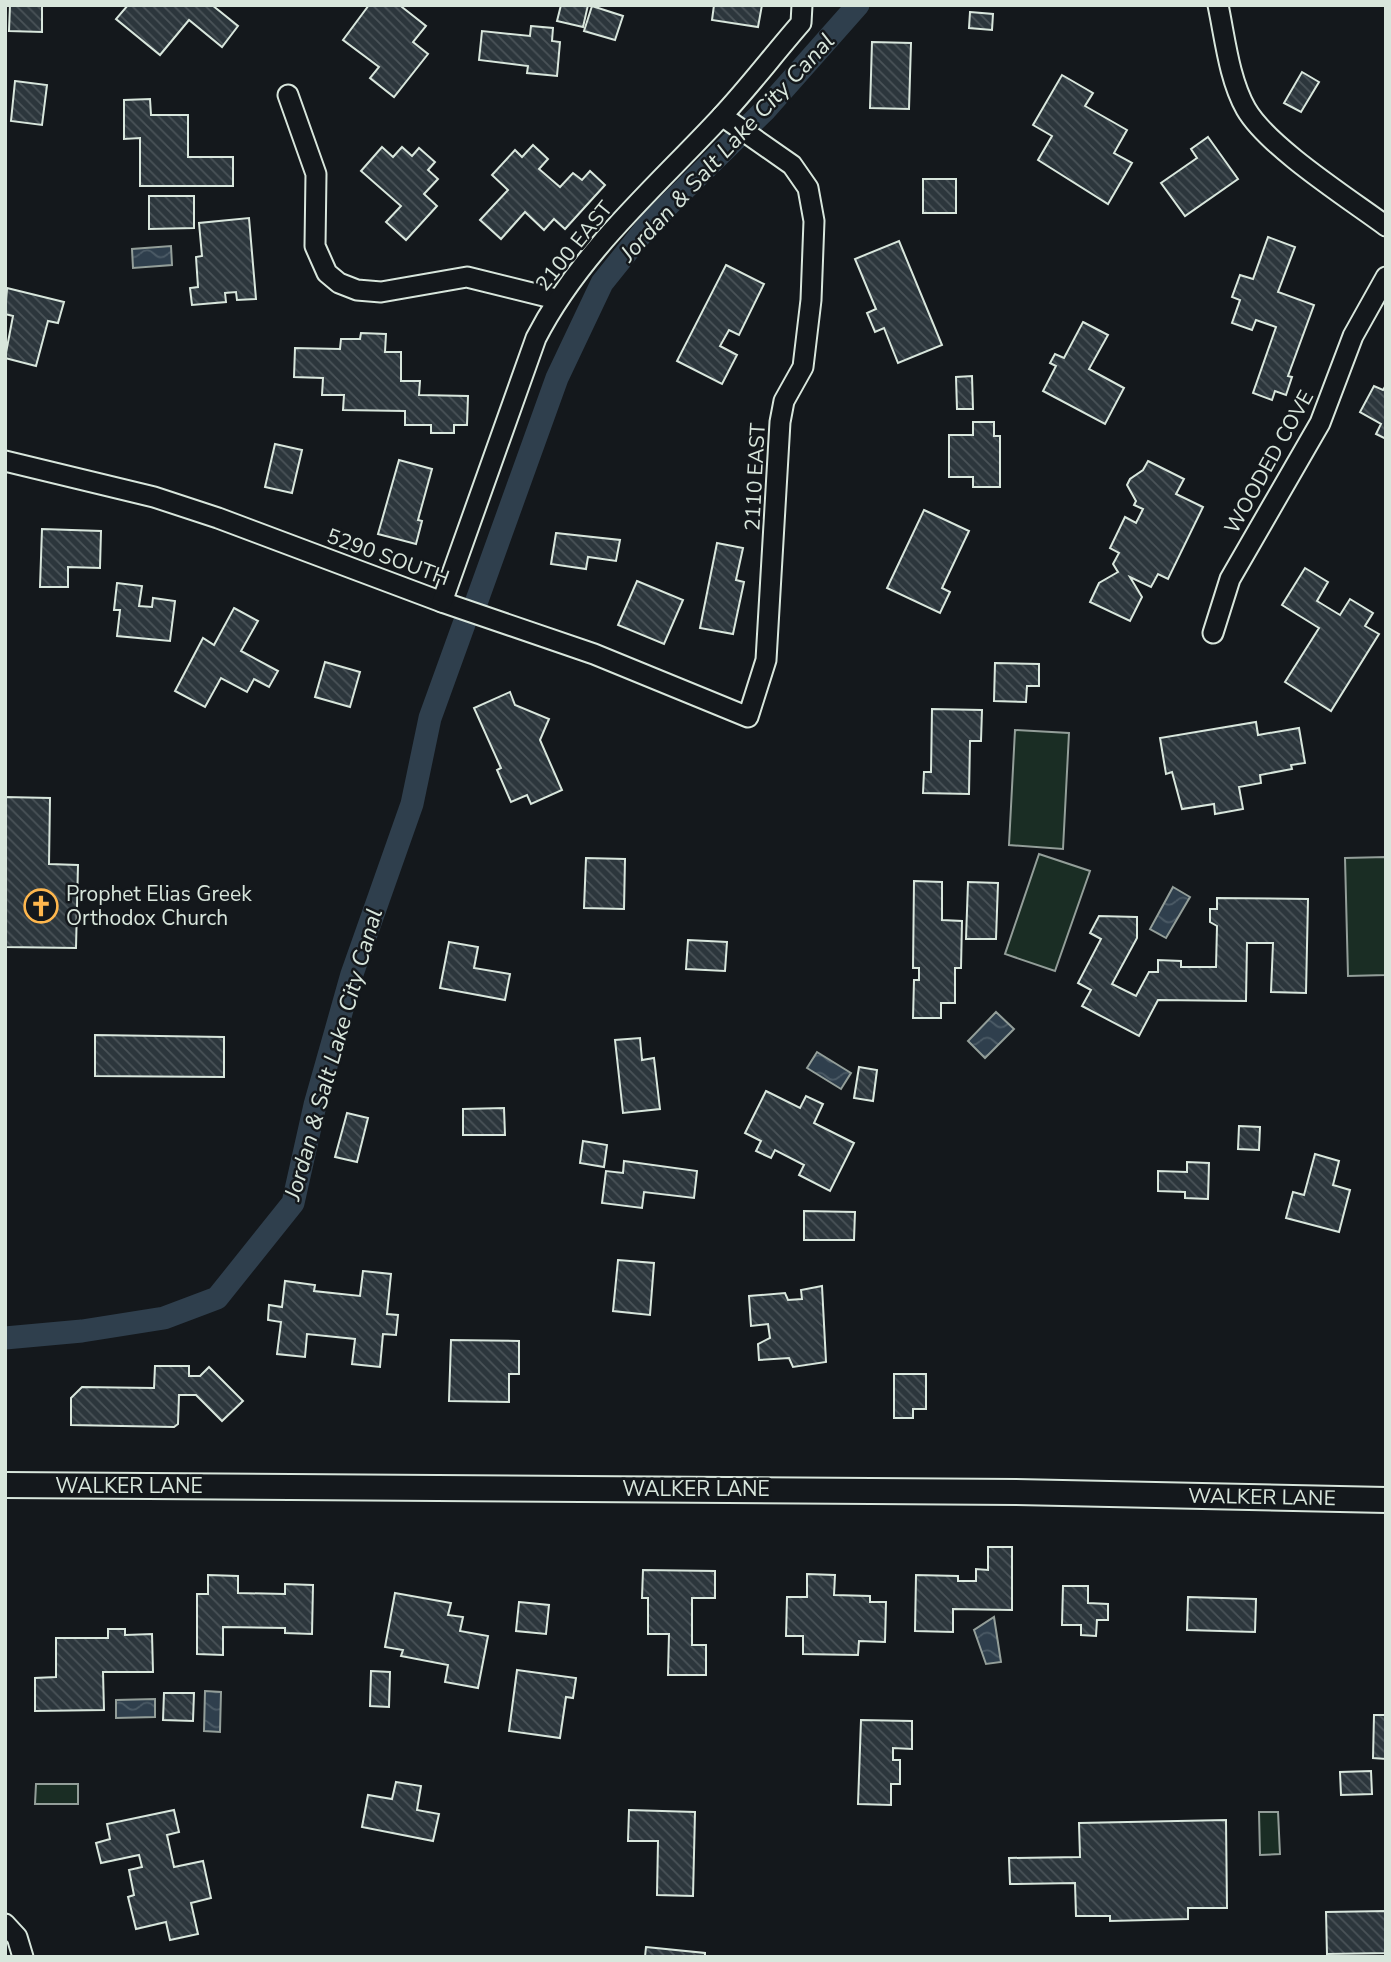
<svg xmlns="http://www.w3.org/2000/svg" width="1391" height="1962" viewBox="0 0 1391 1962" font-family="'Nunito Sans',sans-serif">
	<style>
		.pitch { fill: #1a2d24; stroke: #939e99; stroke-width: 2 }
		.water { fill: url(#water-waves); stroke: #939e99; stroke-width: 2 }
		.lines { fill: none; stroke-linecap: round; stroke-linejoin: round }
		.canal { stroke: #2f3f4d; stroke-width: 23 }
		.building { fill: url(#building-back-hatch); stroke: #d8e6dc; stroke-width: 2 }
		.minor-casing { stroke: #d8e6dc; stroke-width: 23 }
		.tertiary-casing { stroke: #d8e6dc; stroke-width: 28 }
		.minor { stroke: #14181c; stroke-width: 19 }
		.tertiary { stroke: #14181c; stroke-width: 24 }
		.labels { text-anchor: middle; stroke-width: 5; stroke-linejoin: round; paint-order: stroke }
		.street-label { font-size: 21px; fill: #d8e6dc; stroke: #14181c }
		.poi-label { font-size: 21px; fill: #d8e6dc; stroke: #14181c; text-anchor: start }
		.water-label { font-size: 23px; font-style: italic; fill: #d8e6dc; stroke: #14181c }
	</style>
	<defs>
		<pattern id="water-waves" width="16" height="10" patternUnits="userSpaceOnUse" patternTransform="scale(1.75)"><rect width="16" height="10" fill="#2f3f4d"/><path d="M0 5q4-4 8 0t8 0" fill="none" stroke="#4c5b66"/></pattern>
		<pattern id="building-back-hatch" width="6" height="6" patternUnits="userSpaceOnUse" patternTransform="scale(1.75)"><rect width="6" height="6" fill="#2c363c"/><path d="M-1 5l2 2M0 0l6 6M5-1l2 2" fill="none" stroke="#4a5358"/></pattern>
	</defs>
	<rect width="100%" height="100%" fill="#14181c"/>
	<g class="pitch">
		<path d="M1015,730L1069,733L1063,849L1009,845Z"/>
		<path d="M1039,854L1090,871L1055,971L1005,954Z"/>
		<path d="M1386,857V975L1348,976L1345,858Z"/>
		<path d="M36,1784H78V1804H35Z"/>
		<path d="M1259,1812H1278L1280,1854L1260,1855Z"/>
	</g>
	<g class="water">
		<path d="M171,246L172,265L133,268L132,249Z"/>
		<path d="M1173,887L1190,897L1166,938L1150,929Z"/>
		<path d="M996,1012L1014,1029L985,1058L968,1041Z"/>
		<path d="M817,1052L851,1073L841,1089L807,1068Z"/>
		<path d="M994,1617L1001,1662L986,1664L974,1630Z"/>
		<path d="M205,1691L221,1692L220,1732L204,1731Z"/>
		<path d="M155,1699V1717L116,1718V1700Z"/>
	</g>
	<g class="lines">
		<g class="canal">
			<path d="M476,603L557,378L602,283L651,222L766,109L858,5"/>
			<path d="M5,1338L82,1331L164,1318L217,1298L293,1203L315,1105L352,974L412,804L430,718L464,624"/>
		</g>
	</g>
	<g class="building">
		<path d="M10,5H42V32L9,31Z"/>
		<path d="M128,5H212L238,26L222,47L189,20L160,55L116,19Z"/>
		<path d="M369,5H403L402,7L426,26L413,42L428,54L394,97L370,78L379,67L343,40Z"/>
		<path d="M561,5H588L583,27L557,21Z"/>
		<path d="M714,5H762L758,27L712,20Z"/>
		<path d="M592,6L623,16L615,40L584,31Z"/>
		<path d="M970,12L993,14L992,30L969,28Z"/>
		<path d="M531,26L553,28L552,41L560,42L557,76L527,73L528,66L479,60L482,31L530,36Z"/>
		<path d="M872,42L911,43L909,109L870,108Z"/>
		<path d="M1302,72L1319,82L1301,112L1284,103Z"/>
		<path d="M1062,75L1093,93L1085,106L1127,130L1114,153L1132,163L1108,204L1038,160L1052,136L1033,125Z"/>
		<path d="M15,81L47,85L42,125L11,121Z"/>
		<path d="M150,99L151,115H188V157H233V186H140V138L124,139V100Z"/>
		<path d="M1208,137L1238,179L1185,216L1161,183L1197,158L1191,149Z"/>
		<path d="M533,145L548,159L539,169L560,187L573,173L582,180L590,171L605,185L565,229L554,219L544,230L525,212L501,239L480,220L508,190L492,175L515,150L522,157Z"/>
		<path d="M382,147L393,157L402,147L412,156L419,148L435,162L428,170L438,179L424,194L437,206L406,240L386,222L401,206L361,171Z"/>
		<rect x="923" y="179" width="33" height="34"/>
		<path d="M149,196H194V228L149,229Z"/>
		<path d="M249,218L256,299L237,300L236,292L225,293L226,302L192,305L190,288L198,287L196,257L202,256L199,223Z"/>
		<path d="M1268,237L1295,247L1278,292L1314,305L1288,376L1292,377L1286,395L1275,391L1272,400L1253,393L1276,327L1256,320L1252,330L1232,323L1240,300L1232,297L1240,275L1253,279Z"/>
		<path d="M899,241L942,345L898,363L884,328L875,332L867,313L876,309L855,259Z"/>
		<path d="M726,265L764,284L739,335L729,330L720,346L737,355L722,384L677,361Z"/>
		<path d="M7,288L64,302L58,323L48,321L36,366L5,358L13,316L5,314Z"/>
		<path d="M1083,322L1108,335L1089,369L1124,388L1105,424L1043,391L1056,366L1050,363L1055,354L1064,358Z"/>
		<path d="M361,333L386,334L385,352H401V381H420L419,395L468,396L467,425H454V433H431V425H405V411L343,410L344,395H322L323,378L294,377L295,348L340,349L341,339H360Z"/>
		<path d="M972,376L973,409H957L956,377Z"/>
		<path d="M1386,385V439L1376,434L1381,424L1360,412L1374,386L1383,390Z"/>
		<path d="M973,422H994V436H1000V487H973V477H949V435H973Z"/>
		<path d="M275,444L302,450L292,493L265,487Z"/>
		<path d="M399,460L432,469L418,520L422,521L416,544L378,534Z"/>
		<path d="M1148,461L1184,479L1176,494L1203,507L1168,579L1158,574L1151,587L1130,577L1142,597L1130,621L1090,602L1099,583L1118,572L1113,564L1119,553L1110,548L1125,517L1136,523L1143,509L1134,505L1136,501L1127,485L1130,479L1143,470Z"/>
		<path d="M924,510L969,531L942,588L950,592L940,613L887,588Z"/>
		<path d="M42,529L101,531L100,568L68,567V587H40Z"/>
		<path d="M556,533L620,540L616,561L588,557L586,569L551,564Z"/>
		<path d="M717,543L743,548L736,580L744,582L733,634L700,628Z"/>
		<path d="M1305,568L1328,582L1317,601L1340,615L1350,599L1373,613L1365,626L1379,634L1331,711L1285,682L1319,628L1282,605Z"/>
		<path d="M637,581L683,600L664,644L618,625Z"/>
		<path d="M117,583L142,586L139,606L152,607L153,598L175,601L170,641L117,636L120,610H114Z"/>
		<path d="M234,608L258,621L241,651L278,671L269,687L254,679L247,692L221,678L205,707L175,691L203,638L214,645Z"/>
		<path d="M325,662L360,672L350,707L315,697Z"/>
		<path d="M995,663L1039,664V686H1027L1026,702L994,701Z"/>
		<path d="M510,692L515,705L549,719L540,740L562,790L531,804L527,795L511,802L497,770L501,768L474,708Z"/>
		<path d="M932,709L982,710L981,741H970L969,794L923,793L924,772H931Z"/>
		<path d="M1256,722L1258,735L1299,728L1305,763L1291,765L1292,769L1260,775L1261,783L1239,787L1243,809L1215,814L1214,804L1182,809L1172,772L1166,774L1160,738Z"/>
		<path d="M5,797L50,798L49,864L78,865L76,948L5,947Z"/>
		<path d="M586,858L625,859L624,909L584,908Z"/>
		<path d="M914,881L942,882V920L962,921L961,968H955V1003H941V1018H913L914,980H919V968H913Z"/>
		<path d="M968,882L998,883L996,939H966Z"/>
		<path d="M1217,898L1308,899L1306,993L1271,992L1273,943H1247L1246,1001L1158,1000L1139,1036L1082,1006L1091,990L1078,983L1101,939L1090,933L1099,916L1137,917V938L1112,984L1136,996L1149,972H1158V960L1181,961V967H1216L1217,926L1210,922V909H1217Z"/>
		<path d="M688,940L727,942L725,971L686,969Z"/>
		<path d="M449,942L478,947L474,968L510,974L505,1000L440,988Z"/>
		<path d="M95,1035L224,1037V1077L95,1076Z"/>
		<path d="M640,1038L642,1060L654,1058L660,1109L623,1113L615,1040Z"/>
		<path d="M859,1067L877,1070L873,1101L854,1098Z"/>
		<path d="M766,1091L800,1108L806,1096L823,1104L814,1123L854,1143L830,1191L799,1175L804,1165L775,1150L771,1158L756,1151L761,1141L745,1133Z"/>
		<path d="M504,1108L505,1135H463V1109Z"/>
		<path d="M347,1113L368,1118L357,1162L335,1157Z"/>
		<path d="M1239,1126L1260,1127L1259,1150L1238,1149Z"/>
		<path d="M583,1141L607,1145L604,1167L580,1163Z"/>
		<path d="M1315,1154L1339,1161L1333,1185L1350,1190L1339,1232L1286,1218L1293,1192L1304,1195Z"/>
		<path d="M624,1161L697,1171L694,1198L644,1192L642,1208L602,1203L606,1171L623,1173Z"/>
		<path d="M1187,1162L1209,1163L1208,1199L1185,1198V1192L1158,1191V1171L1187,1172Z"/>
		<path d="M804,1211L855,1212L854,1240H804Z"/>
		<path d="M618,1260L654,1263L650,1315L613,1311Z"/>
		<path d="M363,1271L391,1274L387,1314L398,1315L396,1335L383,1334L380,1367L352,1364L355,1339L307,1334L305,1357L277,1354L281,1322L268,1320L269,1305L282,1307L285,1281L315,1285L314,1291L360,1296Z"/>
		<path d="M822,1286L826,1362L793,1367L789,1358L759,1360L758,1344L770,1338L768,1324L751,1326L749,1296L785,1293L788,1300L802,1299L801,1290Z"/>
		<path d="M451,1340L519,1341V1374H509V1402L449,1401Z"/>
		<path d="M155,1366H189V1376H200L209,1367L243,1401L222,1421L196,1395H179L178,1424L174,1427L71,1425V1398L82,1387L154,1388Z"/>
		<path d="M894,1374H926V1409H913V1418H894Z"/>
		<path d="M988,1547H1012V1610L953,1609V1632L915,1631L916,1575L958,1576V1581H976V1569L988,1570Z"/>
		<path d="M643,1570L715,1571V1598H692V1645H706V1675H668L669,1634H648V1598H642Z"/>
		<path d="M807,1574L835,1575L834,1595L870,1596V1602H886L885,1642L859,1641L858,1655L803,1654V1636H786L787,1597H807Z"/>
		<path d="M208,1575L238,1576V1593L285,1594V1584L313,1585L312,1634L285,1633V1628L223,1627V1655L197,1654V1594H208Z"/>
		<path d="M1063,1586H1088V1603L1108,1604V1620H1097L1096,1636L1081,1635V1625H1062Z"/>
		<path d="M395,1593L451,1603L448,1615L463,1617L460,1631L488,1636L478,1688L445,1682L448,1665L401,1656L403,1650L385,1647Z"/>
		<path d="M1188,1597L1256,1599L1255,1632L1187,1630Z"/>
		<path d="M519,1602L549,1605L546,1634L516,1631Z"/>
		<path d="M108,1629H125V1635L152,1634L153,1672H103L104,1710L35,1711V1678L56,1677V1638H108Z"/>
		<path d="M517,1670L576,1678L573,1698L566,1697L560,1738L509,1731Z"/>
		<path d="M371,1671L390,1672L389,1707L370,1706Z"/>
		<path d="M164,1693H194L193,1721L163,1720Z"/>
		<path d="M1374,1715H1386V1759L1373,1758Z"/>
		<path d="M861,1720L912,1721V1749L893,1748V1760H900V1784H891V1805L858,1804Z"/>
		<path d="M1371,1771L1372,1794L1341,1795L1340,1772Z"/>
		<path d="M396,1782L421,1786L417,1810L439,1814L433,1841L362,1827L368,1795L392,1799Z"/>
		<path d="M174,1810L179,1832L167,1835L174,1867L203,1861L211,1898L191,1903L198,1934L170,1940L166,1922L136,1929L128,1897L134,1895L129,1870L142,1867L139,1855L101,1863L96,1843L110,1839L107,1824Z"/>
		<path d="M629,1810L695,1812L693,1896L657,1895L658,1841H628Z"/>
		<path d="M1226,1820L1227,1908H1188V1919L1110,1921V1916H1076L1075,1883L1010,1884L1009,1858L1080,1857L1079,1823Z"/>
		<path d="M1386,1911V1953L1327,1954L1326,1912Z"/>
		<path d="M646,1947L705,1953V1957H645Z"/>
	</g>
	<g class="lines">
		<defs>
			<g id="minor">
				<path d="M1218,5C1225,38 1229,79 1246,109C1268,147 1348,198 1386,226"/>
				<path d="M288,95L316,174L315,246L327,273L339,283L357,290L381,292L467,277L556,299"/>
				<path d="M5,461L154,497L218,518L442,602L594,654L748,717L766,660L780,422L784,401L803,367L811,300L814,221L808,188L792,165L722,116"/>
				<path d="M442,602L536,338C580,252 656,187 721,117C749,87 774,54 801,23L802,5"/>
				<path d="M1213,633L1230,579L1320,423L1353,336L1386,277"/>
				<path d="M5,1924L17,1937L23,1957"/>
			</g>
			<path id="tertiary" d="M5,1485L1016,1492L1386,1500"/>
		</defs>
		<use href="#minor" class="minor-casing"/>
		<use href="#tertiary" class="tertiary-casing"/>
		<use href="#minor" class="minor"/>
		<use href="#tertiary" class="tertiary"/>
	</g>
	<defs>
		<symbol id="church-ring" viewBox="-11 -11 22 22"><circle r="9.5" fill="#14181c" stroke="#ffb74d" stroke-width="1.5"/><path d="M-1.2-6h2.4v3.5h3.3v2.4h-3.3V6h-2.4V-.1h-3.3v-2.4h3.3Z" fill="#ffb74d"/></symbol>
	</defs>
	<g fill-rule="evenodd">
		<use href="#church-ring" x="22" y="887" width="38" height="38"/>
	</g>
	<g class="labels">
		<g class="street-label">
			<text transform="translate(574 246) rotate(-51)" y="7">2100 EAST</text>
			<text transform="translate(1269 462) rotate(-61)" y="7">WOODED COVE</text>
			<text transform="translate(755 477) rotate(-87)" y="7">2110 EAST</text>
			<text transform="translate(388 557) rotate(20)" y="7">5290 SOUTH</text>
			<text x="129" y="1493">WALKER LANE</text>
			<text x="696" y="1496">WALKER LANE</text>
			<text transform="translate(1262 1497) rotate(1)" y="7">WALKER LANE</text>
		</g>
		<g class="poi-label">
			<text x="66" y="901">Prophet Elias Greek<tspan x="66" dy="24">Orthodox Church</tspan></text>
		</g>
		<g class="water-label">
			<text transform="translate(727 147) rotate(-47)" y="8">Jordan &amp; Salt Lake City Canal</text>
			<text transform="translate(333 1054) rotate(-74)" y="8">Jordan &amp; Salt Lake City Canal</text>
		</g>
	</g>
	<rect width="1391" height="1962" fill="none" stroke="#d8e6dc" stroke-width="14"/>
</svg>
